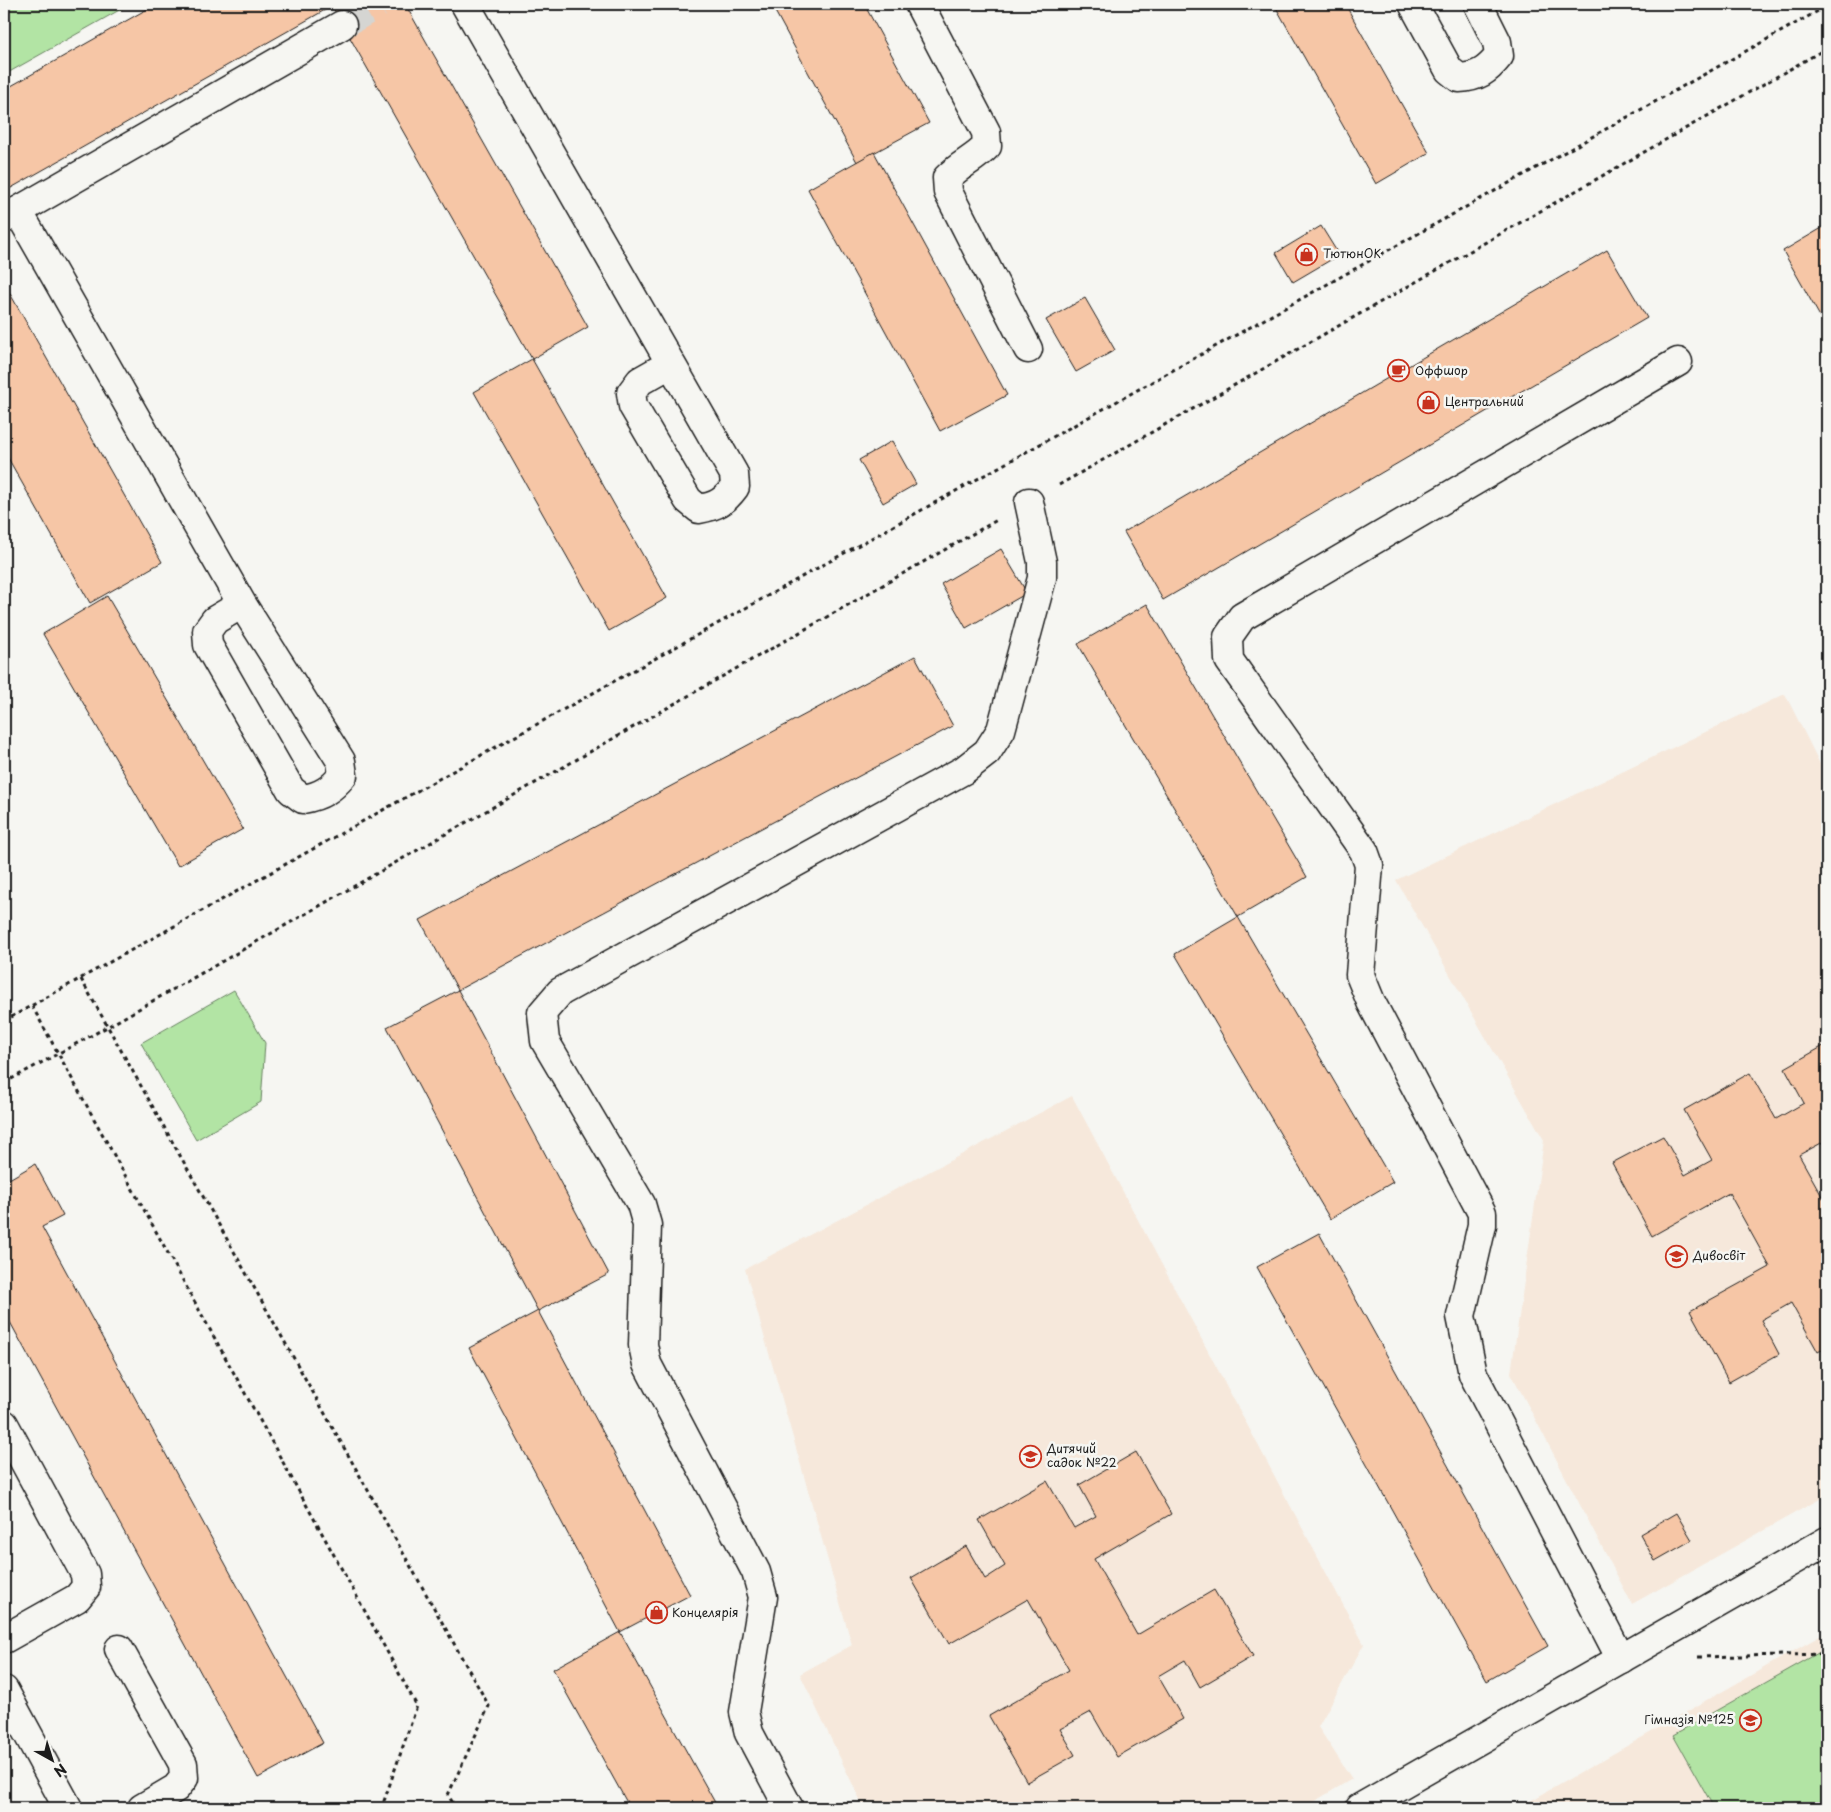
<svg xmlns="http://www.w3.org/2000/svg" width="1831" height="1812" viewBox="0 0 1831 1812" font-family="'Playpen Sans',sans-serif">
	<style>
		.built { fill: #f6e8db }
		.green { fill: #b2e4a4; stroke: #678060 }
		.building { fill: #f6c6a6; stroke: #1c1c1c }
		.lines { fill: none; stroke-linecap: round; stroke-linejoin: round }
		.minor-tunnel { stroke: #d5d5d2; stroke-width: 28; stroke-dasharray: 28 14; stroke-linecap: butt }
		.minor-casing { stroke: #1c1c1c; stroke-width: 31 }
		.path { stroke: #1c1c1c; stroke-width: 3; stroke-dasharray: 4 4; stroke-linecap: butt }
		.minor { stroke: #f6f6f2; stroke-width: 28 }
		.labels { text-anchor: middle; stroke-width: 5; stroke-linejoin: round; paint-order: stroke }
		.poi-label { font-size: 12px; fill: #1c1c1c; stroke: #f6f6f2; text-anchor: start }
	</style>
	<rect width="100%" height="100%" fill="#f6f6f2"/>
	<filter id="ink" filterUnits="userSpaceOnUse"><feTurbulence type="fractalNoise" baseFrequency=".02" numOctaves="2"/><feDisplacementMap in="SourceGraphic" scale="10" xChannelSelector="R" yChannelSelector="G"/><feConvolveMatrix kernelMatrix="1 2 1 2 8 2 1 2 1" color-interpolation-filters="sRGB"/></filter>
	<g filter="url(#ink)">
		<g class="built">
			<path d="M1785,694L1827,778V1495L1632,1604L1511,1373L1544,1140L1396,880Z"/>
			<path d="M1072,1096L1364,1644L1318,1727L1352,1779L1303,1808H864L800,1674L852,1645L745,1269Z"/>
			<path d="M1827,1632V1808H1518Z"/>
		</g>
		<g class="green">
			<path d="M4,4H130L4,75Z"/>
			<path d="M234,990L265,1043L261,1102L196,1140L141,1043Z"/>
			<path d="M1827,1648V1808H1714L1673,1735Z"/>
		</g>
		<g class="building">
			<path d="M156,4H331L332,6L4,192V90Z"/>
			<path d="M337,4H405L588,327L532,359L332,6Z"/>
			<path d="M771,4H864L929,123L857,162Z"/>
			<path d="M1274,4H1345L1429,153L1376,184Z"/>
			<path d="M874,152L1007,395L940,431L808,189Z"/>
			<path d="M1827,225V329L1783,251Z"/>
			<path d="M1321,226L1339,255L1293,282L1276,253Z"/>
			<path d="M1607,250L1647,318L1163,600L1124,532Z"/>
			<path d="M4,283L162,562L90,603L4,451Z"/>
			<path d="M1085,298L1115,350L1076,372L1046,320Z"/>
			<path d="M532,359L667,598L609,631L474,392Z"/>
			<path d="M892,441L916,484L883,503L859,460Z"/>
			<path d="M1001,549L1027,593L966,628L941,584Z"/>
			<path d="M107,596L243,829L178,866L43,634Z"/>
			<path d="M1147,604L1307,877L1238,917L1078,644Z"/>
			<path d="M915,656L953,726L458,990L420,920Z"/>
			<path d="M1238,917L1393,1182L1330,1219L1175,954Z"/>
			<path d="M458,990L609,1274L538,1311L387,1027Z"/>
			<path d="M1827,1044V1140L1799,1155L1827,1205V1347L1818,1352L1791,1303L1761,1320L1779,1354L1729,1382L1690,1311L1770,1267L1729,1193L1652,1236L1612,1163L1663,1136L1685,1175L1712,1160L1684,1110L1750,1073L1776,1119L1804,1103L1785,1068Z"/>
			<path d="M35,1164L63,1216L42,1227L323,1743L258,1778L4,1311V1182Z"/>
			<path d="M1319,1233L1548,1646L1487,1681L1257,1267Z"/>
			<path d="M538,1311L690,1595L620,1632L469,1348Z"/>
			<path d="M1136,1452L1171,1514L1094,1559L1137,1635L1214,1590L1253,1656L1200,1687L1185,1660L1158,1676L1183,1719L1117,1757L1091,1712L1060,1729L1075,1755L1027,1782L989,1716L1069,1670L1028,1599L949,1644L911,1578L966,1546L985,1579L1005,1566L979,1520L1047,1481L1074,1528L1096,1516L1079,1485Z"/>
			<path d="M1676,1513L1692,1540L1655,1561L1640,1534Z"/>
			<path d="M620,1632L718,1808H630L553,1669Z"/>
		</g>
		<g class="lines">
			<path class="minor-tunnel" d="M342,25L379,4"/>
			<defs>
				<g id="minor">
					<path d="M465,4L734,474L735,487C724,502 716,506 699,509L688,500L633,406L631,393L640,381L670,364"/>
					<path d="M919,4L986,132L987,146C975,159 959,165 947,178L948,192L1028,349"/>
					<path d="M1413,4L1449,70L1459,78C1478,77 1487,71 1499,56L1497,42L1478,4"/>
					<path d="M18,211L242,604L341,761L343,775C332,789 321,796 303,799L291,790L208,645L207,631L215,620L242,604"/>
					<path d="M4,219L342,25"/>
					<path d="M4,1424L85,1574L86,1587L77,1598L4,1639"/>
					<path d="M119,1649L183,1764L184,1778L176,1788L142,1808"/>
					<path d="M1621,1659L1473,1374L1461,1316L1482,1225V1213L1371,1002L1360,975L1369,865L1364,851L1229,660L1228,637L1242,617L1678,362"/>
					<path d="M4,1690L68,1808"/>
					<path d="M789,1808L749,1733L744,1712L763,1597L756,1572L647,1364L643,1345L647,1225L641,1204L545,1041L542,1013L560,992L964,770L987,752L1001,730L1042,578V562L1029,502"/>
					<path d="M1360,1808L1827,1541"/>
				</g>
			</defs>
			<use href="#minor" class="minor-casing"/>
			<g class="path">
				<path d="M1059,485L1827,48"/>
				<path d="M81,979L489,1706L448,1795L456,1808"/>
				<path d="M32,1006L417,1706L384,1801L388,1808"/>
				<path d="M4,1021L1827,6"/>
				<path d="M4,1083L107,1027L997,520"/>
				<path d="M1698,1657L1827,1654"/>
			</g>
			<use href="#minor" class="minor"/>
		</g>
	</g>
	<defs>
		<symbol id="shop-ring" viewBox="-11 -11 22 22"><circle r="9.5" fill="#f6f6f2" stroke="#c8321e" stroke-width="1.5"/><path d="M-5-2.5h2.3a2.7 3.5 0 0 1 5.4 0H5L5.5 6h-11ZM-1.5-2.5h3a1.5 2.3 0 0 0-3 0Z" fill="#c8321e"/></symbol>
		<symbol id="cafe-ring" viewBox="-11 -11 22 22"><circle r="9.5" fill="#f6f6f2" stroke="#c8321e" stroke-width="1.5"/><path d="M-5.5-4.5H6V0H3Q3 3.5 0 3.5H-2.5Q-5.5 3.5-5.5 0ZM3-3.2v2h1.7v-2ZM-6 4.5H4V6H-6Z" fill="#c8321e"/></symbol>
		<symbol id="school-ring" viewBox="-11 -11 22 22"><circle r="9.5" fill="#f6f6f2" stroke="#c8321e" stroke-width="1.5"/><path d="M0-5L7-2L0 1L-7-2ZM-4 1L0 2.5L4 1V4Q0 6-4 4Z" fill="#c8321e"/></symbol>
	</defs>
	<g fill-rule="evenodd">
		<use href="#shop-ring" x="1294" y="242" width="25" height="25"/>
		<use href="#cafe-ring" x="1386" y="358" width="25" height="25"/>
		<use href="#shop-ring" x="1416" y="390" width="25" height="25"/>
		<use href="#school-ring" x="1664" y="1244" width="25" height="25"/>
		<use href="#school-ring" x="1018" y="1444" width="25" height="25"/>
		<use href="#shop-ring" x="644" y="1600" width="25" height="25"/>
		<use href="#school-ring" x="1738" y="1708" width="25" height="25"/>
	</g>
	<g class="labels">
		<g class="poi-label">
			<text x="1323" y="258">ТютюнОК</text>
			<text x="1415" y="375">Оффшор</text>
			<text x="1445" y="406">Центральний</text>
			<text x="1693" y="1260">Дивосвіт</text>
			<text x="1047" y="1453">Дитячий<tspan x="1047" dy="14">садок №22</tspan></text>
			<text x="672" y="1617">Концелярія</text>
			<text x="1734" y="1724" text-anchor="end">Гімназія №125</text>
		</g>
	</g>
	<rect width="1831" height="1812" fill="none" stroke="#f6f6f2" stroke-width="20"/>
	<rect x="10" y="10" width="1811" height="1792" fill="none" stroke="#1c1c1c" stroke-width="2" filter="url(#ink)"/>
	<g transform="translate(52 1760) rotate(141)" stroke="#f6f6f2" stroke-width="4" paint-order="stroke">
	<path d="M0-4L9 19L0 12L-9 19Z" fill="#1c1c1c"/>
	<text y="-8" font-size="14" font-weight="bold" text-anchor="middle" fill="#1c1c1c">N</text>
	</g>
</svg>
